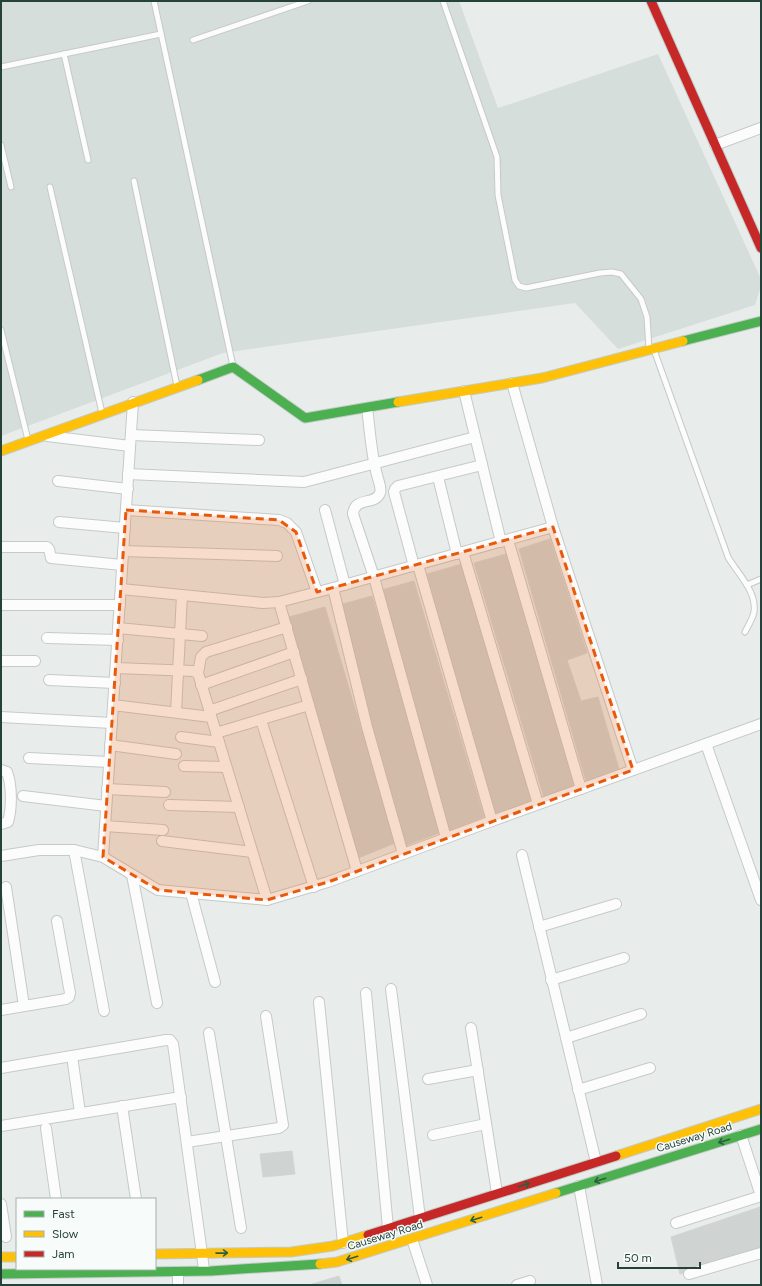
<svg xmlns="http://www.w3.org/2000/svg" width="762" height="1286" viewBox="0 0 762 1286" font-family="Figtree,sans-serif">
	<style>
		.built { fill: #d6dedb }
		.building { fill: #cfd4d2; stroke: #d1d6d4 }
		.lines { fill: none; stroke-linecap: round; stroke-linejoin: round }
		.lane-casing { stroke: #c5cac8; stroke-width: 7 }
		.street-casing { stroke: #c5cac8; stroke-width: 12 }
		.fast-casing { stroke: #c3cbc8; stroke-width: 11 }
		.slow-casing { stroke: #c3cbc8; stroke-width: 11 }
		.jam-casing { stroke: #c3cbc8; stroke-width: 11 }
		.lane { stroke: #fcfcfc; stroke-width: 5 }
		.street { stroke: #fcfcfc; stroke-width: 10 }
		.fast { stroke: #4caf50; stroke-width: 9 }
		.slow { stroke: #ffc107; stroke-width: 9 }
		.jam { stroke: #c62828; stroke-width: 9 }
		.oneway { stroke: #2e5d40 }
		.marked { fill: #e8590c; fill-opacity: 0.2; stroke: #e8590c; stroke-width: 3; stroke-dasharray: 8 5; stroke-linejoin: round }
		.labels { text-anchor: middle; stroke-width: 3; stroke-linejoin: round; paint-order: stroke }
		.street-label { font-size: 11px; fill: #24423a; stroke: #f7fbf9 }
	</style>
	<rect width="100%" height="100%" fill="#e8edeb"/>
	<path class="built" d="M1,1H459L498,108L658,54L761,279V286L755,305L618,349L575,303L223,353L1,436Z"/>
	<g class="building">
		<path d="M550,539L587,653L567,660L581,701L598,697L619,769L586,781L519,549Z"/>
		<path d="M506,554L576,791L544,798L474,563Z"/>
		<path d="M462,564L532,800L496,815L427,574Z"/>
		<path d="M414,581L484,817L447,832L378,591Z"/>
		<path d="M372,596L442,832L405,846L336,606Z"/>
		<path d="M325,607L395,843L358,858L289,617Z"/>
		<path d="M292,1151L295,1174L263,1177L260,1154Z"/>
		<path d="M760,1207L761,1212V1249L680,1274L671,1237Z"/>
		<path d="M339,1276L342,1285H309Z"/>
	</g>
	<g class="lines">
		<defs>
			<g id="lane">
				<path d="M154,1L233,366"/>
				<path d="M443,1L497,157L498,195L515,280L519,286L526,288L600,273L612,272L621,274L641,299L647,317L649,349"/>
				<path d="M193,40L308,1"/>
				<path d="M64,54L88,160"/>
				<path d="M1,67L161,34"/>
				<path d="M1,145L11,187"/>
				<path d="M134,181L177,386"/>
				<path d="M50,187L102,413"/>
				<path d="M1,330L28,440"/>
				<path d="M654,350L728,557C737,573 757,591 754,612C753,618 748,626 745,632"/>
				<path d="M747,585L761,579"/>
			</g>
			<g id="street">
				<path d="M715,145L761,128"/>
				<path d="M512,383L553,527L633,770"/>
				<path d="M464,391L501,542"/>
				<path d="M367,408C370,430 371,453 377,475C378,480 382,488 380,493C375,506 355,496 353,514L374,577L446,838"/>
				<path d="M131,435L259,440"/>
				<path d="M47,436L130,446"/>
				<path d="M128,474L304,482L475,437"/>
				<path d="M438,477L457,554"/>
				<path d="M58,481L128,489"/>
				<path d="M126,510L279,520L287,523L296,532L317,592"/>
				<path d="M325,510L345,585"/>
				<path d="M59,522L125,528"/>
				<path d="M508,540L581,789"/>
				<path d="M1,547H47L49,549L51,558L122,565"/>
				<path d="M123,551L277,556"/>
				<path d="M463,552L538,804"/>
				<path d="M418,565L492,821"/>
				<path d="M414,566L394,492L395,489L398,486L482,465"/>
				<path d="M121,589L263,603L279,602L333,588"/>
				<path d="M279,602L357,871"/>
				<path d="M1,605H120"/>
				<path d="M118,628L202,636"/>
				<path d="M47,638L118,640"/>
				<path d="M1,661H35"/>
				<path d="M116,668L193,671L198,673"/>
				<path d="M49,680L115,683"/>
				<path d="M201,685L294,652"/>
				<path d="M113,705L211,717"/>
				<path d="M209,711L302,679"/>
				<path d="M176,712L182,595"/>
				<path d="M1,717L112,723"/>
				<path d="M261,720L314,887"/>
				<path d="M216,733L309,705"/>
				<path d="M181,737L219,742"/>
				<path d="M706,744L761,900"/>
				<path d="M110,745L176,754"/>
				<path d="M29,758L109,762"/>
				<path d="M184,766L226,767"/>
				<path d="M1,770L7,772C12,785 12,808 8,822L1,824"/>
				<path d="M107,789L165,792"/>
				<path d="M23,796L106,806"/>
				<path d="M169,805L239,807"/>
				<path d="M105,826L163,830"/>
				<path d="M162,841L252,852"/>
				<path d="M74,850L104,1011"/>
				<path d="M403,854L367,727L333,588L553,527"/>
				<path d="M522,855L596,1162"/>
				<path d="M1,856L39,850H74L103,857L158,890L267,900L328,882L492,821L761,724"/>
				<path d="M103,857L133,402"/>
				<path d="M132,875L157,1003"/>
				<path d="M6,887L24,1006"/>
				<path d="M191,893L215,982"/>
				<path d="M267,900L198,673L201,657L206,652L287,627"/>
				<path d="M539,927L616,904"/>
				<path d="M551,980L624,958"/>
				<path d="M391,989L420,1218"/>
				<path d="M366,993L388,1228"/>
				<path d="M319,1002L343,1243"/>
				<path d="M1,1010L66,999L69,997L70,993L57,921"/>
				<path d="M471,1028L497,1193"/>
				<path d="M209,1033L241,1228"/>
				<path d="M566,1038L641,1014"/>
				<path d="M72,1056L80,1113"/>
				<path d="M1,1068L166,1040H170L173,1044L202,1254L204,1270"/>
				<path d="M428,1079L478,1070"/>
				<path d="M578,1090L650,1068"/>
				<path d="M122,1106L136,1199"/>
				<path d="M1,1126L181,1097"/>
				<path d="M46,1128L56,1199"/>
				<path d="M433,1135L486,1124"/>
				<path d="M741,1135L761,1196"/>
				<path d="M187,1142L279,1128L283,1125L266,1016"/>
				<path d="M579,1186L597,1285"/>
				<path d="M1,1204L6,1237"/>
				<path d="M676,1223L761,1196"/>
				<path d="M412,1239L427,1285"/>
				<path d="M689,1274L761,1253"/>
				<path d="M178,1285V1272"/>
				<path d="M517,1285L530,1281"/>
			</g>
			<g id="fast">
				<path d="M683,341L761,321"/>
				<path d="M198,380L233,367L305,418L398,402"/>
				<path d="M556,1193L761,1129"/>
				<path d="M1,1274L211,1271L320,1264"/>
			</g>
			<g id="slow">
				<path d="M398,402L542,378L683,341"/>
				<path d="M1,451L198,380"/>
				<path d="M616,1156L761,1109"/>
				<path d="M155,1254L291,1252L333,1246L368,1235"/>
				<path d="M1,1257H17"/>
				<path d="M320,1264L337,1262L556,1193"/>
			</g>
			<g id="jam">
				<path d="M651,1L761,248"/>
				<path d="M368,1235L616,1156"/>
			</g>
		</defs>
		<use href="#lane" class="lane-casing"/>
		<use href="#street" class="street-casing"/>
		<use href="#fast" class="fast-casing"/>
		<use href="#slow" class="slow-casing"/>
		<use href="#jam" class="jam-casing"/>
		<use href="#lane" class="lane"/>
		<use href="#street" class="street"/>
		<use href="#fast" class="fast"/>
		<use href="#slow" class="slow"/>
		<use href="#jam" class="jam"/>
	</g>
	<defs><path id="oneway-shaft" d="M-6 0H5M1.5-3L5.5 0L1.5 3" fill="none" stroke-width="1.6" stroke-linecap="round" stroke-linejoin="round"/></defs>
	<g class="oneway">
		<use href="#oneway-shaft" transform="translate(724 1141) rotate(163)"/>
		<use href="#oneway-shaft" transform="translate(600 1180) rotate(163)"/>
		<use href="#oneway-shaft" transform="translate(524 1185) rotate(-18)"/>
		<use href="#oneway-shaft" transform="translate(476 1219) rotate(163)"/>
		<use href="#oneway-shaft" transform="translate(222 1253) rotate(-1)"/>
		<use href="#oneway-shaft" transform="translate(352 1258) rotate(163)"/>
	</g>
	<path class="marked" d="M126,510L279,520L296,532L317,592L553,527L633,770L328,882L267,900L158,890L103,857Z"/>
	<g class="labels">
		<g class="street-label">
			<text transform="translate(694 1137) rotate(-17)" y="4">Causeway Road</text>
			<text transform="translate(385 1235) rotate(-17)" y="4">Causeway Road</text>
		</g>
	</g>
	<rect width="762" height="1286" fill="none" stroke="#24423a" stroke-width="4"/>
	<rect x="16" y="1198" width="140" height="72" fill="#f7fbf9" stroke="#a3b1ad"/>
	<rect x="24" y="1211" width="20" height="6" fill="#4caf50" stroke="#a3b1ad"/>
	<text x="52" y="1218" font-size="12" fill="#24423a">Fast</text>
	<rect x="24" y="1231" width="20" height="6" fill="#ffc107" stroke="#a3b1ad"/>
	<text x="52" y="1238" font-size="12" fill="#24423a">Slow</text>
	<rect x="24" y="1251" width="20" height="6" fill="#c62828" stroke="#a3b1ad"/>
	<text x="52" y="1258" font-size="12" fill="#24423a">Jam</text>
	<path d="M618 1262v6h82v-6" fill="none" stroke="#24423a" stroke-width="2"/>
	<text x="624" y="1262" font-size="12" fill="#24423a" stroke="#f7fbf9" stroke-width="3" paint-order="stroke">50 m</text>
</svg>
